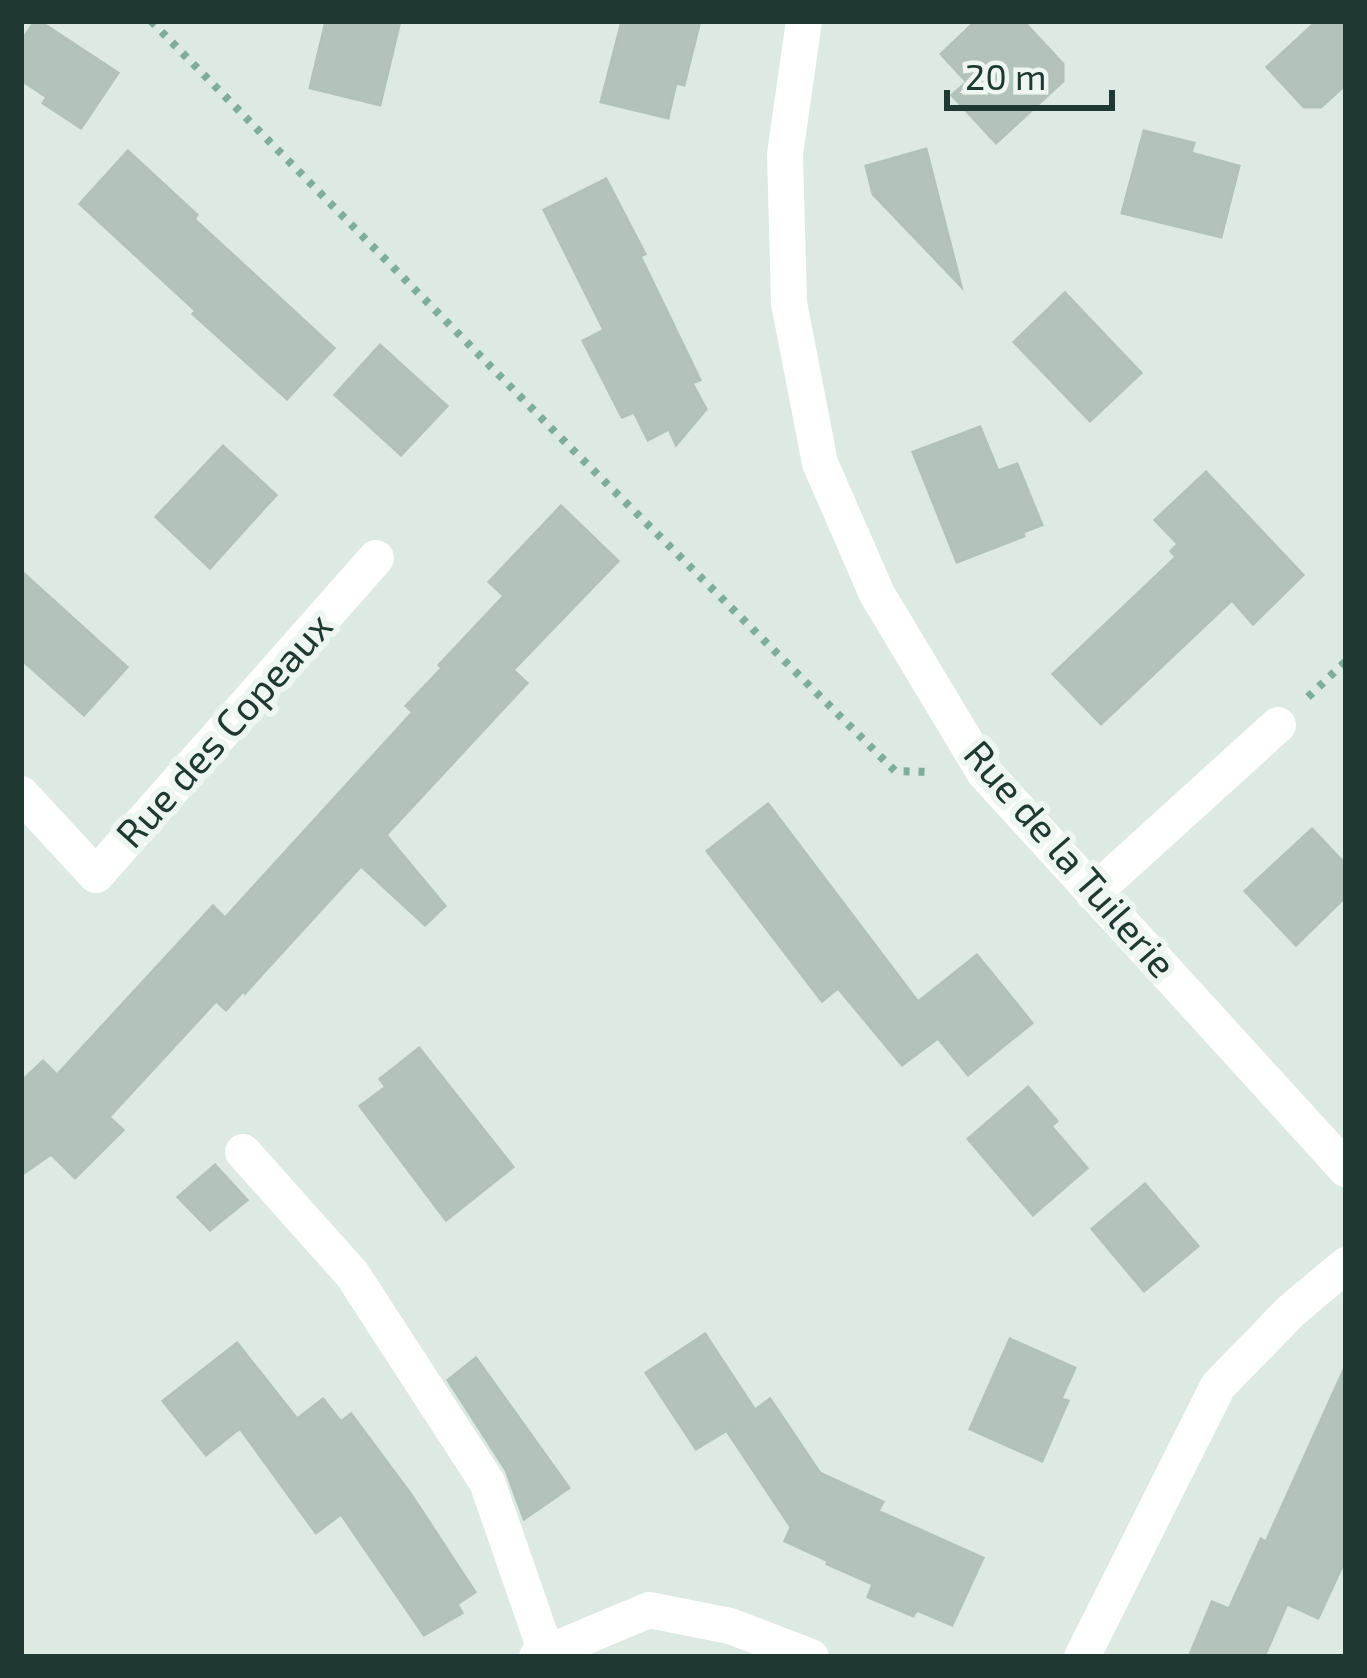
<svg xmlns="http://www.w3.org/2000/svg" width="1367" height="1678" viewBox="0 0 1367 1678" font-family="'Exo 2',sans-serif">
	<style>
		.building { fill: #b3c3bc; stroke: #b0c2ba; stroke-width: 3 }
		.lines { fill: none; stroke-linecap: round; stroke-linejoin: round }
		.path { stroke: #7eac9d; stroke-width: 8; stroke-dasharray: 6 9; stroke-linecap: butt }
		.minor { stroke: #fff; stroke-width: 36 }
		.labels { text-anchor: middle; stroke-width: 12; stroke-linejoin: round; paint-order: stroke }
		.street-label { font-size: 39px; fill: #1f3831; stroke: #edf6f1 }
	</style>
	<rect width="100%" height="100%" fill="#dde9e3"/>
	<g class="building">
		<path d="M35,21H39L118,73L81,128L43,103L47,97L21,80V42Z"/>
		<path d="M326,21H400L380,105L310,88Z"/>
		<path d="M622,21H700L684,85L676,83L668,118L601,102Z"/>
		<path d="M976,21H1023L1063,64V81L996,143L952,95L967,82L941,54Z"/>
		<path d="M1317,21H1346V84L1321,107H1304L1267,67Z"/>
		<path d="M1144,131L1194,143L1191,153L1239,166L1221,237L1122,213Z"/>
		<path d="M926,149L961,286L873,194L866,166Z"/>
		<path d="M128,151L197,215L194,219L334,348L287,399L193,314L196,311L80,204Z"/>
		<path d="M606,179L645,254L640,256L700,380L692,383L706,409L676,445L669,429L648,440L634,412L622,417L583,341L604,330L544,210Z"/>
		<path d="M1065,293L1141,373L1090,421L1014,342Z"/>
		<path d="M380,345L447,406L401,455L335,395Z"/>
		<path d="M980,427L998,471L1017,464L1042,525L1023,532L1024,536L957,562L913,452Z"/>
		<path d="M223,446L276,495L210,568L156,517Z"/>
		<path d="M1206,472L1303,575L1253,624L1232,600L1101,724L1053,674L1176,557L1171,551L1178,544L1155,520Z"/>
		<path d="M561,506L618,561L513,670L527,683L386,835L445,906L425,925L361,866L245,993L243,991L226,1010L216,1001L109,1117L123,1130L75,1178L51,1154L21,1175V1082L43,1061L57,1075L213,906L225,918L413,712L406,706L442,668L439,665L504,596L489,582Z"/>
		<path d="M21,571L127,667L84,715L21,659Z"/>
		<path d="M768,804L918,1002L977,955L1032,1023L968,1075L938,1038L902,1065L838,988L822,1001L707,851Z"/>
		<path d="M1312,829L1346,865V896L1296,945L1245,891Z"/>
		<path d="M419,1048L513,1167L446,1220L360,1106L386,1087L380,1079Z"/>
		<path d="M1028,1087L1057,1121L1051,1126L1087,1168L1033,1215L968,1139Z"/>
		<path d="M215,1165L247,1200L210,1230L178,1197Z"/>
		<path d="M1145,1184L1198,1246L1144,1291L1092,1229Z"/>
		<path d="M705,1334L755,1410L770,1399L820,1473L883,1502L878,1511L983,1558L952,1625L917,1610L913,1616L868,1597L873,1584L827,1564L828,1561L785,1541L791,1527L727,1431L737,1424L696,1449L646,1373Z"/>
		<path d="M1010,1339L1075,1368L1061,1399L1068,1401L1042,1461L970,1429Z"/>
		<path d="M237,1343L297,1419L323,1399L341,1422L351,1414L410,1493L475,1592L457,1604L462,1613L424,1635L341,1514L316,1533L240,1428L206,1455L163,1401Z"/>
		<path d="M476,1358L569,1488L524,1519L506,1470L448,1380Z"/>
		<path d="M1346,1365V1558L1318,1618L1287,1604L1264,1657H1189L1212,1602L1229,1609L1261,1539L1266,1542Z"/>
	</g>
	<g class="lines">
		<g class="path">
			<path d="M151,21L555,432L895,771L929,772"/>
			<path d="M1308,697L1346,661"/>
		</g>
		<g class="minor">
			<path d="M804,21L785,154L789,303L820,463L877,594L984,772L1346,1169"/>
			<path d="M21,794L96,875L376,558"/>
			<path d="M1093,893L1278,725"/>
			<path d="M243,1152L352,1274L487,1482L546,1652"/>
			<path d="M537,1657L649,1610L730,1626L811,1657"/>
			<path d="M1082,1657L1218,1386L1291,1311L1346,1265"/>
		</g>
	</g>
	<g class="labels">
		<g class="street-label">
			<text transform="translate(224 730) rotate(-48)" y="14">Rue des Copeaux</text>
			<text transform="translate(1070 859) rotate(49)" y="14">Rue de la Tuilerie</text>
		</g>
	</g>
	<rect width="1367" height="1678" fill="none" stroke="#1f3831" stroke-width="48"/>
	<path d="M947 90v18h165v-18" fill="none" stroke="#1f3831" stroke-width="6"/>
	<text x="965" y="90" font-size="36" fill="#1f3831" stroke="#edf6f1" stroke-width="9" paint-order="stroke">20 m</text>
</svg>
